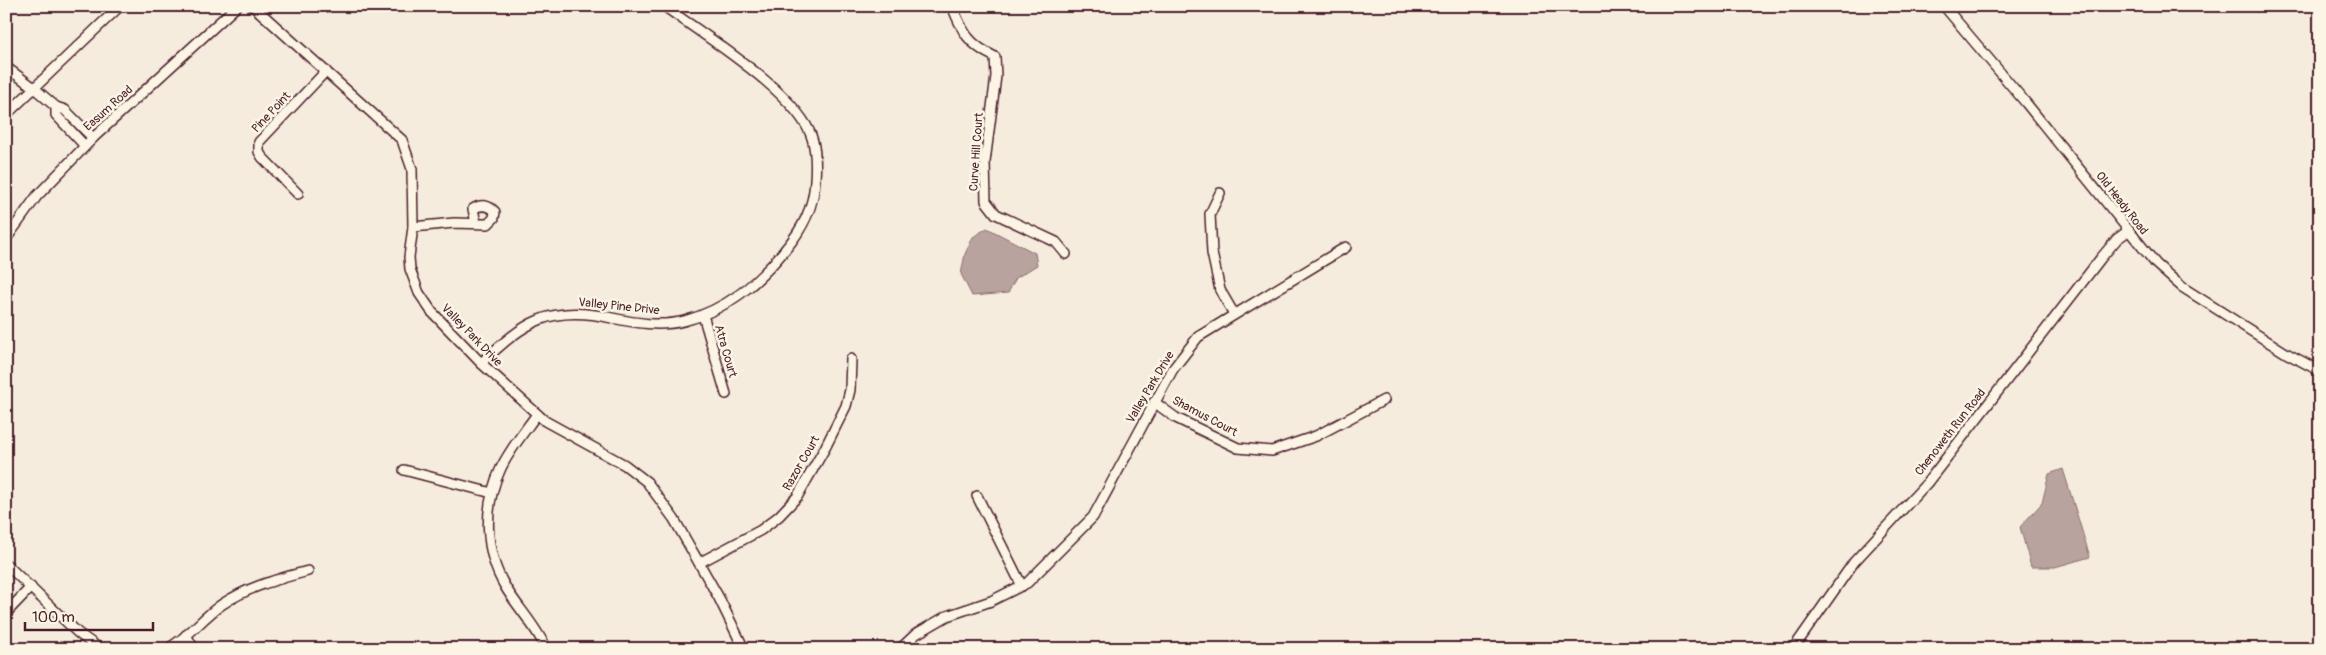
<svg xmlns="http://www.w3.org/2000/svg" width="2326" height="655" viewBox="0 0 2326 655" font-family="Pangolin,sans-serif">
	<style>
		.water { fill: #b8a39e; stroke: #8c6e70 }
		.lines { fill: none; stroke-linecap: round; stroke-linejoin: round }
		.minor-casing { stroke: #4a1f2b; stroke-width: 12 }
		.minor { stroke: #fcf5e5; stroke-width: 9 }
		.labels { text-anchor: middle; stroke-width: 5; stroke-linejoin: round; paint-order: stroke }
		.street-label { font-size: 12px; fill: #4a1f2b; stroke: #fcf5e5 }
	</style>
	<rect width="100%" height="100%" fill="#f5ecde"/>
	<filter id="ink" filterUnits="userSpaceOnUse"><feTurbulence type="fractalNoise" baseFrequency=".02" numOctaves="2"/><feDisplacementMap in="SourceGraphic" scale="10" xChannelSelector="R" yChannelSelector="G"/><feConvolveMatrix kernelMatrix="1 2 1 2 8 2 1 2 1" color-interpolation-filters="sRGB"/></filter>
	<g filter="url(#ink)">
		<g class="water">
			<path d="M987,228L1035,253L1037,265L1016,278L1008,293L972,296L961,274L965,254L973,237Z"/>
			<path d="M2063,469L2090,557L2055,567H2031L2020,527L2042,503L2049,474Z"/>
		</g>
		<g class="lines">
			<defs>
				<g id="minor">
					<path d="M253,6L402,140L412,169L413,227L409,257L410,269L419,293L432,312L481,363L545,421L625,465L647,482L674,519L719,598L744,649"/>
					<path d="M952,6C963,33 968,44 995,57L996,76L985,162L986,201L996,214L1056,242L1066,254"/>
					<path d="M1944,6L2026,103L2156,264L2182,287L2286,353L2320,371"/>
					<path d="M6,67L33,87L56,107L65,110L93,138"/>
					<path d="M56,107V115L85,146"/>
					<path d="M6,115L120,6"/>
					<path d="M1220,193L1210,214L1212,253L1220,290L1234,314"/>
					<path d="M298,194L262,157L259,152V142L326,71"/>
					<path d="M413,227L454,223L488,224L494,218L495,212C489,205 481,204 473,209L476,223"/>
					<path d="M6,239L37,196L93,138L237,6"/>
					<path d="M703,315L726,394"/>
					<path d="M481,363C525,322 549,304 612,318C636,323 660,327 684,321C726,310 757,284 784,251C802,230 814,208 815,180C816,166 816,151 812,138C798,93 703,35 664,6"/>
					<path d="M1154,402L1176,418L1238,448L1272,451L1316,436L1384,400"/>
					<path d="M537,414C525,431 510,449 501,468C483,506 484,552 506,588C518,608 537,627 546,649"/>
					<path d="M404,470L492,493"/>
					<path d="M977,496L1022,586"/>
					<path d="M699,563L761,530L779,516L797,497L825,448L846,406L850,390L851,359"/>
					<path d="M6,564L78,633L100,649"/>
					<path d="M6,613L31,587"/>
					<path d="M186,635L194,649"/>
					<path d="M167,649C187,639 202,618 221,605C247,587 278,579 308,571"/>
					<path d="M900,649L916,634L947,616L991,601L1027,583L1093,517L1173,369L1198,337L1346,247"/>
					<path d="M1793,649L1854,562L1927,483L2101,258L2117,239L2128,231"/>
				</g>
			</defs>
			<use href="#minor" class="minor-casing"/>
			<use href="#minor" class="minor"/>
		</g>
	</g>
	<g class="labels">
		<g class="street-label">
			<text transform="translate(108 108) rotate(-42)" y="4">Easum Road</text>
			<text transform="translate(271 112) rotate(-47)" y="4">Pine Point</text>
			<text transform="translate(976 152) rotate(-86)" y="4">Curve Hill Court</text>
			<text transform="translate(2122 203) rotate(52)" y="4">Old Heady Road</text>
			<text transform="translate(619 306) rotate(6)" y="4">Valley Pine Drive</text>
			<text transform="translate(472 335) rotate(46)" y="4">Valley Park Drive</text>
			<text transform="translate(726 351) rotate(74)" y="4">Atra Court</text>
			<text transform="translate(1150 387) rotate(-59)" y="4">Valley Park Drive</text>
			<text transform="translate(1205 416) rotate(28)" y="4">Shamus Court</text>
			<text transform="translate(1950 432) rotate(-52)" y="4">Chenoweth Run Road</text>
			<text transform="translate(801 463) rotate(-60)" y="4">Razor Court</text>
		</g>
	</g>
	<rect width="2326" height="655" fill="none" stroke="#fcf5e5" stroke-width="25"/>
	<rect x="12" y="12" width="2301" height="630" fill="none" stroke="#4a1f2b" stroke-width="2" filter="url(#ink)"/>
	<path d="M25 622v8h128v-8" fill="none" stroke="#4a1f2b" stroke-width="2.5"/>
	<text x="32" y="622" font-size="15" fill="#4a1f2b" stroke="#fcf5e5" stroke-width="4" paint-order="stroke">100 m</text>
</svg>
